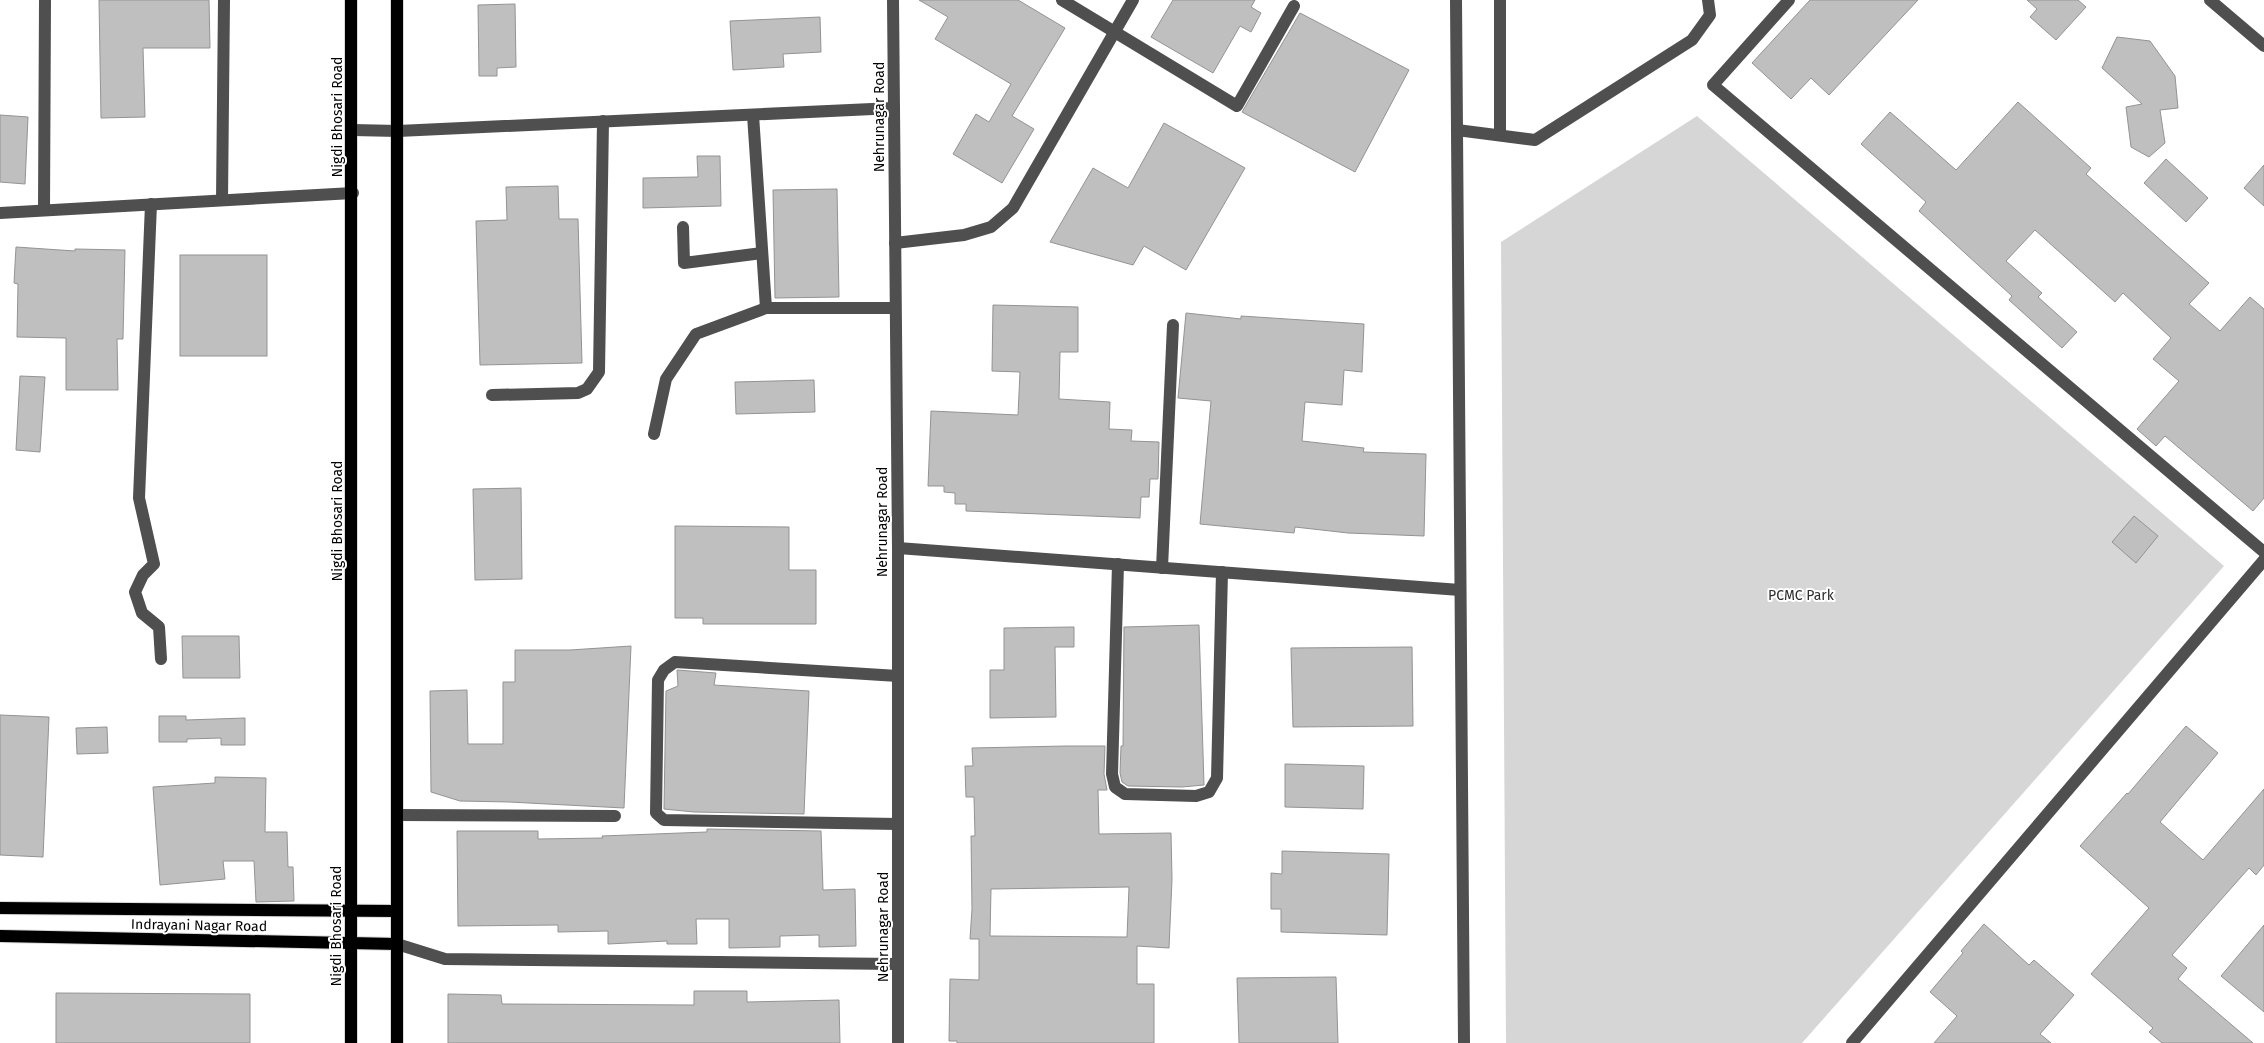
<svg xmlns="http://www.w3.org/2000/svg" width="2264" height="1043" viewBox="0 0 2264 1043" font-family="'Fira Sans',sans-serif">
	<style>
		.green { fill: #d6d6d6 }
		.building { fill: #bfbfbf; stroke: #939393; fill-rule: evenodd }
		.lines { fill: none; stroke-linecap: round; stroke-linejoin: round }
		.major-casing { stroke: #dbdbdb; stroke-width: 14 }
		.minor { stroke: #4f4f4f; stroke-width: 12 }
		.major { stroke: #000; stroke-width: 12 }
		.labels { text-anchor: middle; stroke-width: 4; stroke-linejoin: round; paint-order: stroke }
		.street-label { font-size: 14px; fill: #000; stroke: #fff }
		.park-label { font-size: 14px; fill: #2d2d2d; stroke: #fff }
	</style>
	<rect width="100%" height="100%" fill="#fff"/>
	<path class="green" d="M1697,116L2224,566L1802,1043H1506L1501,242Z"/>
	<g class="building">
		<path d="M99,0H209L210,48H143L145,117L101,118Z"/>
		<path d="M919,0H1018L1065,28L1012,116L1034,129L1002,183L953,154L976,114L989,122L1011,84L935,39L948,17Z"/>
		<path d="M1173,0H1255L1251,7L1261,13L1251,32L1240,26L1213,73L1151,37Z"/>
		<path d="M1810,0H1918L1829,95L1811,78L1791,99L1752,63Z"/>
		<path d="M2027,0H2078L2086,7L2056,40L2030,17L2037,9Z"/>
		<path d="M515,4L516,67L497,68V76H479L478,5Z"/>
		<path d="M1300,13L1409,70L1355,172L1242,112Z"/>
		<path d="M820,17L821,52L783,54L784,67L733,70L730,21Z"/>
		<path d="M2117,37L2150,41L2175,76L2178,108L2160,110L2165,143L2149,157L2131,147L2126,107L2142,104L2102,68Z"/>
		<path d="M2018,102L2091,168L2086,174L2209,283L2189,304L2220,331L2250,297L2264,309V498L2253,511L2165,436L2156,446L2137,429L2179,381L2153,359L2171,338L2123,293L2115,302L2035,230L2006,261L2042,293L2038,297L2077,332L2062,348L2009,300L2012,296L1919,211L1926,202L1861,144L1890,112L1956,170Z"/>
		<path d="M0,115L28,117L25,184L0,182Z"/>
		<path d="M1164,123L1245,168L1186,270L1144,246L1133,265L1050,242L1093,168L1128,188Z"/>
		<path d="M697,156H720L721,206L643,208V178L698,177Z"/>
		<path d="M2166,159L2208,198L2186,222L2144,183Z"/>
		<path d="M2264,165V206L2244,188Z"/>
		<path d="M558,186L559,219H578L582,363L480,365L476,221L507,220L506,187Z"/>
		<path d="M837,189L839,297L775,298L773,190Z"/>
		<path d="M16,247L75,251V249L125,250L123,339H117L118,390H66V338L17,337L18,284L14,283Z"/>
		<rect x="180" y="255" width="87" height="101"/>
		<path d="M993,305L1078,307V352H1060L1059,399L1110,402L1109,429L1132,430L1131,441L1159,442L1158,479H1150L1149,497H1141L1140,518L966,511V504H955V493L944,492V486H928L931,411L1018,415L1020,372L992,371Z"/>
		<path d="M1186,313L1241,319V316L1364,324L1362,372L1344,370L1342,405L1305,402L1302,441L1364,448L1363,452L1426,454L1424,536L1348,533L1295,527L1294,533L1200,524L1211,401L1178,398Z"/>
		<path d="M20,376L45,377L40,452L16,450Z"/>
		<path d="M814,380L815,412L736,414L735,382Z"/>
		<path d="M521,488L522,579L475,580L473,489Z"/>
		<path d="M2134,516L2158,536L2136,563L2112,542Z"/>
		<path d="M675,526L789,527V570H816V624H703V618H675Z"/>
		<path d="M1199,625L1204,785L1182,787L1128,786L1122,782L1120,773L1121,746H1123L1124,627Z"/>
		<path d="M1074,627V647H1055L1056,717L990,718V670H1004V628Z"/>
		<path d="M182,636H239L240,678H183Z"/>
		<path d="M631,646L624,808L509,802L460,801L431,792L430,691L467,690L468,744H503V682H515V650H570Z"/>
		<path d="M1412,647L1413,726L1293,727L1291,648Z"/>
		<path d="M677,670L716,673L714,685L809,691L804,814L694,812L664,809L666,691L678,686Z"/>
		<path d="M0,715L49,717L43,857L0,855Z"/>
		<path d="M159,716H186V720L245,718V745H221V738L187,739V742H159Z"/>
		<path d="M2186,726L2218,753L2160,822L2203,860L2264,789V865L2256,875L2249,868L2172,955L2187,968L2178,979L2253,1043H2162L2149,1032L2153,1028L2091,974L2149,908L2080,846L2127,793L2128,794Z"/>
		<path d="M107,727L108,753L77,754L76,728Z"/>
		<path d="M1066,746H1105L1104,774L1107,790H1098L1099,834L1171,833L1172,879L1169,948L1137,946V984H1154V1043H957V1041H949L950,979L979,980V939H970L972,909L971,836H975L974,797H966L965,766H973L972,748ZM1129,887L1127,937L990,936L991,889Z"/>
		<path d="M1285,764L1364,766L1363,809L1285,807Z"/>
		<path d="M215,777L266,778L265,832H287L288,867H293L294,901L256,902L254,861H223L225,879L160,885L153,787L215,783Z"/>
		<path d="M707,829L821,831L823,890L855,889L856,946L819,947V935L780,936V947L729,948V919H696L697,944H667V941L608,944V931L558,932V925L458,926L457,831H538V839L603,838L602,836L707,832Z"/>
		<path d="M1282,851L1389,854L1387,935L1281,932V909H1271V873L1282,874Z"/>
		<path d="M1984,924L2029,965L2034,960L2074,995L2040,1034L2051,1043H1934L1957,1016L1930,992L1963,953L1961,951Z"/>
		<path d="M2264,925V1012L2221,976Z"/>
		<path d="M1336,977L1338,1043H1239L1237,978Z"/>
		<path d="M694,991H747V1002L839,1000L840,1043H448V994L501,995L502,1004L694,1005Z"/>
		<path d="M56,993L250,994V1043H56Z"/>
	</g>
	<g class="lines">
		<defs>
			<g id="major">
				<path d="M0,908L397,911"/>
				<path d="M0,936L397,944"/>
				<path d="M351,1043V0"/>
				<path d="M397,1043V0"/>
			</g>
		</defs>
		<use href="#major" class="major-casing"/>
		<g class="minor">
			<path d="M893,0L898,548V1043"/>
			<path d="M1062,0L1237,106L1294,6"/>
			<path d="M1456,0L1464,1043"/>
			<path d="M1789,0L1713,85L2264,552"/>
			<path d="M2210,0L2264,46"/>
			<path d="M753,115L766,308"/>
			<path d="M353,130L398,131L894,108"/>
			<path d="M1457,130L1535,140L1692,40L1710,15L1708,0"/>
			<path d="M1500,135V0"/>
			<path d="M222,200L224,0"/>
			<path d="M151,204L139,498L154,564L143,575L135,592L142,613L159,627L161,659"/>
			<path d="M44,210L45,0"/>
			<path d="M0,213L353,193"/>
			<path d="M683,227L684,263L762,253"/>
			<path d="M895,243L964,235L991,227L1013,208L1133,0"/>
			<path d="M492,395L578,393L587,389L599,372L603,121"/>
			<path d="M654,434L666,379L696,334L766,308H895"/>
			<path d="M898,548L1460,590"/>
			<path d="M1118,564L1112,774L1115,787L1125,794L1196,796L1209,792L1217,778L1222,572"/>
			<path d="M1162,568L1173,325"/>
			<path d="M898,676L675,662L664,670L658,680L656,813L664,820L898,824"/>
			<path d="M397,815L615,816"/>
			<path d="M397,944L445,959L898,964"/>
			<path d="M1852,1043L2264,560"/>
		</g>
		<use href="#major" class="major"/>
	</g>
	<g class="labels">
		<g class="street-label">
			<text transform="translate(337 117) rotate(-90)" y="5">Nigdi Bhosari Road</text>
			<text transform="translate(879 117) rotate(-90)" y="5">Nehrunagar Road</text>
			<text transform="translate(337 521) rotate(-90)" y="5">Nigdi Bhosari Road</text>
			<text transform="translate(882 522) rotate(-90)" y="5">Nehrunagar Road</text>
			<text transform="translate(199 925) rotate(1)" y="5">Indrayani Nagar Road</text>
			<text transform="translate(336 926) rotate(-90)" y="5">Nigdi Bhosari Road</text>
			<text transform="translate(883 927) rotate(-90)" y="5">Nehrunagar Road</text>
		</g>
		<g class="park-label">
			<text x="1801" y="600">PCMC Park</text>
		</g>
	</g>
</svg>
